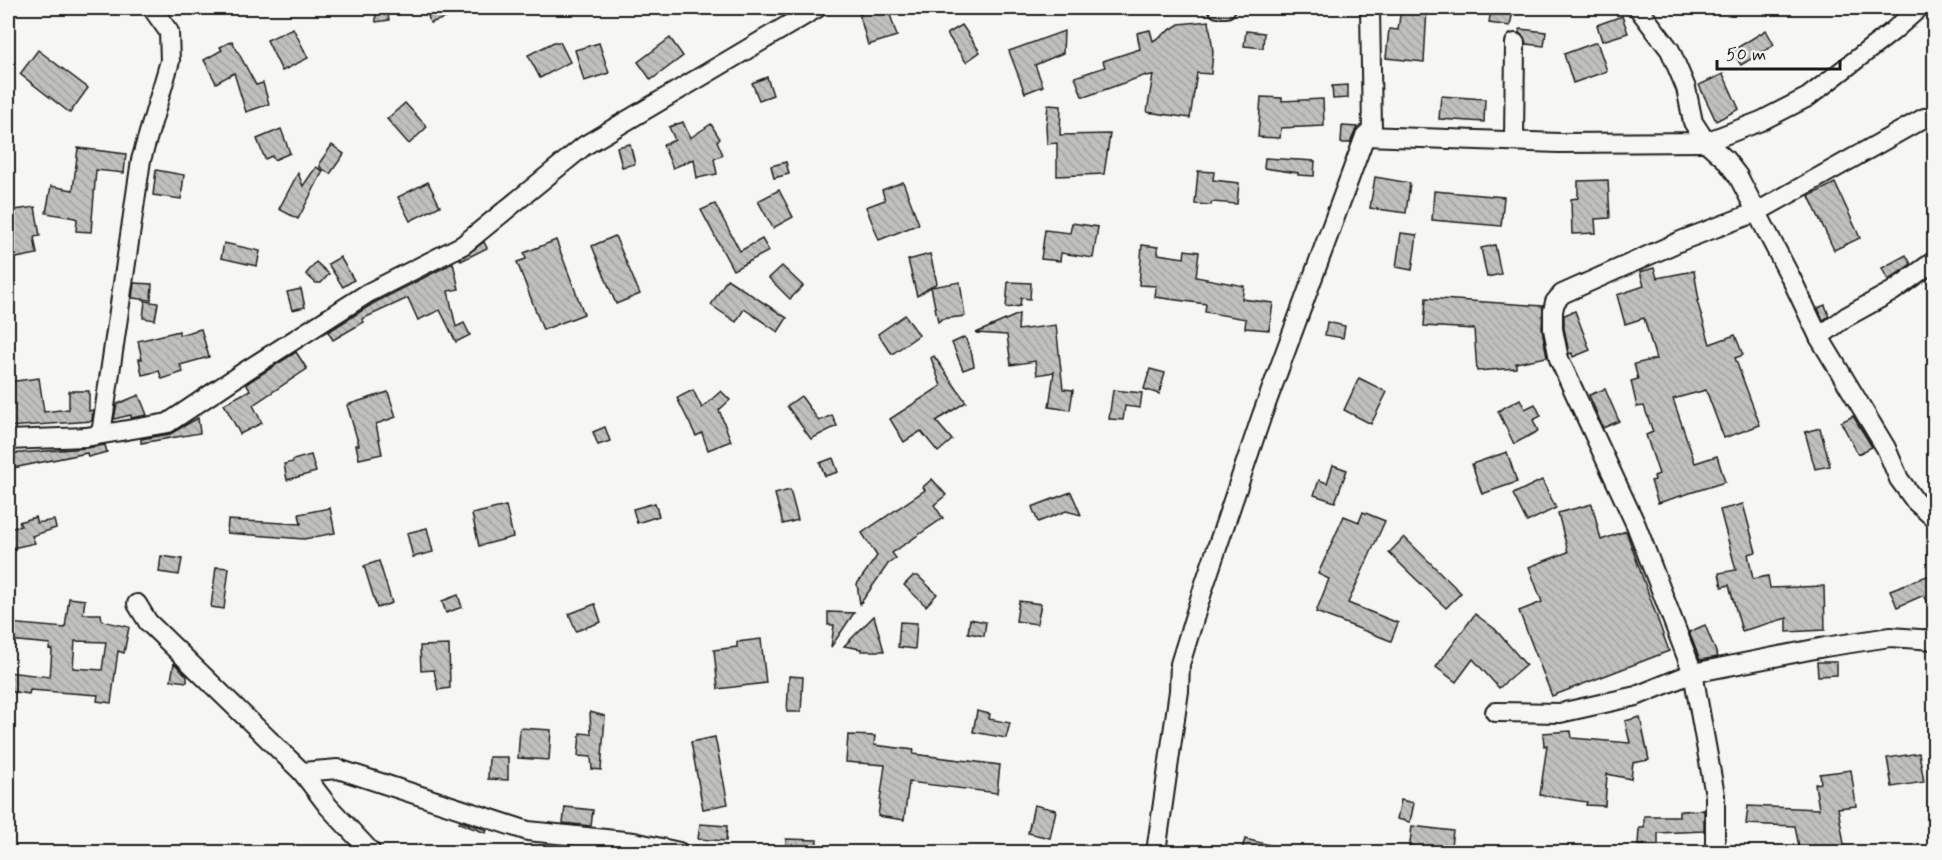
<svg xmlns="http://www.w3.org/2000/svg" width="1942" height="860" viewBox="0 0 1942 860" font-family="Mynerve,sans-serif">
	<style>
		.building { fill: url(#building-back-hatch); stroke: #1c1c1c; stroke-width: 1.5; fill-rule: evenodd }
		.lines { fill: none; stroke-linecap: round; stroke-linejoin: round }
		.street-casing { stroke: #1c1c1c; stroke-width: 22 }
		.street { stroke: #f6f6f2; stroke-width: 18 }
	</style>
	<defs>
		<pattern id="building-back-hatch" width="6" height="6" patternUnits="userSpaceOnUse" patternTransform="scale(1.5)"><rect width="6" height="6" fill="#c0c0bd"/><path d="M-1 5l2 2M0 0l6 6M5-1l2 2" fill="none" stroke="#a4a4a2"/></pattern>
	</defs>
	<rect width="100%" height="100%" fill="#f6f6f2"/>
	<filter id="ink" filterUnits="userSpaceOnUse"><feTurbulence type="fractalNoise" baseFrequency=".0167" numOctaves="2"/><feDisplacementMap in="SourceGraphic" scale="12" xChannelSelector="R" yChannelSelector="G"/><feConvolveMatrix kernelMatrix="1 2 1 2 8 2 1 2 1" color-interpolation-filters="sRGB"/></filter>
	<g filter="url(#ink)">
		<g class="building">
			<path d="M375,8H387L389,20L376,22Z"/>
			<path d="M426,8H470V10L430,23Z"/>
			<path d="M877,8H888L897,36L868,45L859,13Z"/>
			<path d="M1401,8H1427L1424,62L1386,58L1389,29L1398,30Z"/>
			<path d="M1491,8L1513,11L1510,26L1489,23Z"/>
			<path d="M1622,16L1628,33L1602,41L1597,25Z"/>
			<path d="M1209,21L1213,52L1211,74L1197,73L1190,118L1147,112L1153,75L1146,76V75L1087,96H1082L1075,77L1105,67L1103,61L1140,49L1137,33L1150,30L1153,41L1179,24Z"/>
			<path d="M962,25L980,52L966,62L947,34Z"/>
			<path d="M293,28L308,58L282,71L267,40Z"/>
			<path d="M1520,29L1546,32L1544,46L1526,44L1524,37L1519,33Z"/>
			<path d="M1766,30L1774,45L1741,65L1732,51Z"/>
			<path d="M1064,31L1063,53L1035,65L1043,86L1025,93L1009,51Z"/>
			<path d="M1246,31L1264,33L1263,48L1244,46Z"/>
			<path d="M670,38L683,56L651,80L638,62Z"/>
			<path d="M232,41L256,85L263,83L269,104L246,112L234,73L216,83L204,60L222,50L220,47Z"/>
			<path d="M554,42H560L570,62L540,78L528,55Z"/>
			<path d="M1597,42L1607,71L1573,83L1564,54Z"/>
			<path d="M599,43L609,73L584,81L575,50Z"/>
			<path d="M38,50L88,88L70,113L20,74Z"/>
			<path d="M1723,74L1739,109L1716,121L1699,85Z"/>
			<path d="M767,77L773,95L759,100L752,83Z"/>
			<path d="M1348,85V98L1333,99L1332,86Z"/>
			<path d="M1441,96L1485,99L1484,122L1439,119Z"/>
			<path d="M1261,97L1282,98V101L1323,99L1324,126L1281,128L1280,138L1258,137Z"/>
			<path d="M405,103L427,127L409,144L387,119Z"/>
			<path d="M1048,105L1061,106L1060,135L1110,134L1104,174L1057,176V143L1047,144L1046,126Z"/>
			<path d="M683,122L690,138L711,124L720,139L717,141L723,155L714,159L717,174L697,178L694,159L673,168L663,145L675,140L669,127Z"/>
			<path d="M1342,126L1357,127L1350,143H1341Z"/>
			<path d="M281,129L290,153L274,160L272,156L265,159L257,139Z"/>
			<path d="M630,144L635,164L622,167L617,147Z"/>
			<path d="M332,145L344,154L330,174L320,167V162Z"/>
			<path d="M78,148L126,154L124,173L96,170L91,232L76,231L77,219L75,218L46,213L51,186L73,190Z"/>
			<path d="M1265,158L1315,161L1314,176L1298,175V173L1264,168Z"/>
			<path d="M786,162L789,174L774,178L771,166Z"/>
			<path d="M316,167L323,171L298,219L279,209L298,173L303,186Z"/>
			<path d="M156,170L184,175L181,199L153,195Z"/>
			<path d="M1198,171L1214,172L1213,180L1239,183L1237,204L1212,202L1211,205L1195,204Z"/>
			<path d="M1375,177L1410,183L1406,213L1370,208Z"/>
			<path d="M1608,180L1610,218L1595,219L1596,233L1572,234L1571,199L1578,198V181Z"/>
			<path d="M428,182L440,206L410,221L398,197Z"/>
			<path d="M903,182L919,224L879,240L866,207L885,200L882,190Z"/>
			<path d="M1835,183L1860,238L1834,250L1809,196Z"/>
			<path d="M779,190L793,217L773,228L758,201Z"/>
			<path d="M1434,191L1504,197L1501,226L1432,220Z"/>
			<path d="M715,204L740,251L762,239L769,251L733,270L701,210Z"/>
			<path d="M35,207L40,236L34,237L37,254L11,259L8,244L12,243L8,211Z"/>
			<path d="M1072,223L1098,227L1093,258L1061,253L1060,261L1041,259L1045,230L1070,233Z"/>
			<path d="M1401,233L1417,235L1412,270L1396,267Z"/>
			<path d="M615,236L640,294L616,304L592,246Z"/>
			<path d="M556,240L584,314L543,330L517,262L526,259L524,253Z"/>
			<path d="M484,242L487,248L461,261L460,259Z"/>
			<path d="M224,243L260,251L257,266L221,258Z"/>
			<path d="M1142,245L1158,247V254L1184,258L1185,250L1199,252L1196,277L1244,286L1242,299L1273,303L1269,330L1245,328L1246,319L1205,312L1206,304L1155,297L1156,286L1139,285Z"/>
			<path d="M1495,245L1501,274L1487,277L1481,248Z"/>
			<path d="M930,254L937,283L917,296L908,260Z"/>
			<path d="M1906,255L1911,264L1888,280L1882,268Z"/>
			<path d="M340,257L354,280L343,287L328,264Z"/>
			<path d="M316,262L329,274L321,283H316L306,274Z"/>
			<path d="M453,263L459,289L448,291L456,327L464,323L470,335L456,342L440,310L418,320L408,298L362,319L364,322L333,340L328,332L374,303Z"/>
			<path d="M782,266L803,286L790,299L769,278Z"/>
			<path d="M1654,268L1657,278L1694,271L1699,300L1697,301L1710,344L1735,335L1743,355L1735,358L1760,425L1724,438L1706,390L1673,399L1695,463L1717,456L1725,482L1658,503L1651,481L1655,480L1654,476L1659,474L1646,435L1653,432L1644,406L1637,407L1631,381L1638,379L1634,364L1656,359L1644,318L1625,324L1617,295L1644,286L1640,272Z"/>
			<path d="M727,279L787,318L778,332L744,309L736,322L711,305Z"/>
			<path d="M960,282L965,316L942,319L938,322L931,287Z"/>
			<path d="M1008,282L1031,283L1030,299L1021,298L1020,306L1006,308Z"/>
			<path d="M134,283L152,284L151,300L132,298Z"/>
			<path d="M301,289L305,307L292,310L287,292Z"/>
			<path d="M1426,298L1543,306L1542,329L1547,357L1516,363V368L1477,371L1474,329L1424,326Z"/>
			<path d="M145,301L158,303L155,320L143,318Z"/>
			<path d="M1825,305L1829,316L1823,320L1818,308Z"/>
			<path d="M1575,311L1590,350L1573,357L1572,353L1569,354L1564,328V315Z"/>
			<path d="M1019,314L1018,330L1056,325L1063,389L1073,390L1070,410L1049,407L1054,372L1037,375L1035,361L1011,365L1007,335L976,333Z"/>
			<path d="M905,315L919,335L892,354L878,334Z"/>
			<path d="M1327,322L1345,326L1343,338L1325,335Z"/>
			<path d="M201,329L209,357L180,365L183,372L162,379L159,371L142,375L139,359H142L138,341L179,331V335Z"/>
			<path d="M965,337L972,355L974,366L963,370L952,343Z"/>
			<path d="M296,352L307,369L253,405L262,423L240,434L224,404L250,390L246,384Z"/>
			<path d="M934,356L966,402L936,421L952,440L938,452L921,431L904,442L890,419L941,386L931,358Z"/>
			<path d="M1150,369L1165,373L1159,394L1144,389Z"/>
			<path d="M39,378L44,412L69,409V391H89V411L93,410L92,421L8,427V382Z"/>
			<path d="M1359,378L1387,392L1371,424L1344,410Z"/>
			<path d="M1605,389L1619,421L1603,428L1589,395Z"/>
			<path d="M693,390L702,408L721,391L730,400L719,410L731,441L708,450L702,433L696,436L677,398Z"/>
			<path d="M1113,390L1142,393L1140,408L1125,406L1123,420L1109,419Z"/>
			<path d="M388,392L396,417L376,424L382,454L359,459L356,445H359L347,405Z"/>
			<path d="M139,395L147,415L131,418V415L114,419L117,404Z"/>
			<path d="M801,396L819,421L832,415L837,426L811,439L787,406Z"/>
			<path d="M1520,399L1525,409L1535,404L1541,416L1533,420L1538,431L1514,444L1498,411Z"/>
			<path d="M1853,416L1872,447L1858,454L1841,422Z"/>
			<path d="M198,418L200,433L141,443V439L170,434Z"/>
			<path d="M605,427L610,441L598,445L593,432Z"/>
			<path d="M1820,428L1830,466L1815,469L1805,432Z"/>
			<path d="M105,445L107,452L88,457L87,453L8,469V454L86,448Z"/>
			<path d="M1507,452L1517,482L1482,494L1472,464Z"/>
			<path d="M311,455L316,472L287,480L284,464L293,462V460Z"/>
			<path d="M833,458L838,472L825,476L820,463Z"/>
			<path d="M1333,465L1347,470L1335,502L1314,495L1319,480L1327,483Z"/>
			<path d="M932,479L946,495L934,505L943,518L892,553L896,558L888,564L860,604L857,584L877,556L862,533L925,490L923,487Z"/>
			<path d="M1542,480L1556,508L1527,522L1513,494Z"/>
			<path d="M790,490L798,520L783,524L775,494Z"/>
			<path d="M1071,492L1081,515L1066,511L1038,522L1032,507Z"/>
			<path d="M655,503L659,516L637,523L633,509Z"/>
			<path d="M1592,504L1601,540L1626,531L1669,651L1552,696L1519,611L1542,602L1529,567L1568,552L1558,513Z"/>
			<path d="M1743,504L1756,552L1748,554L1753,579L1768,576L1770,588L1824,586L1825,630L1787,632V618L1742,631L1729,585L1722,587L1719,573L1736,570L1720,510Z"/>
			<path d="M506,506L513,537L479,546L472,514Z"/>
			<path d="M330,508L335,533L304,539L227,533L228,520L301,524L299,514Z"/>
			<path d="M1363,512L1385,521L1348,603L1398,623L1391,641L1316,612L1329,579L1318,574L1344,516L1359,522Z"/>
			<path d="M35,517L37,523L54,520L56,528L32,536L35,543L8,549V529L21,526L19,522Z"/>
			<path d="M427,528L433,552L413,557L407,533Z"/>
			<path d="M1404,537L1461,593L1446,608L1389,553Z"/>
			<path d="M161,556L182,559L179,575L159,572Z"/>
			<path d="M379,561L392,603L377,608L364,566Z"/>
			<path d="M216,567L229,568L224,609L211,607Z"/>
			<path d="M1935,573V618L1924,595L1897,607L1890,590Z"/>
			<path d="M913,576H918L937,594L926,606L904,585Z"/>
			<path d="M458,595L462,607L446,613L442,601Z"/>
			<path d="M69,598L85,600L83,614H101L102,621L129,627L124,653L118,651L111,703L97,701L98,695L30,690L29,694L8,691V672L50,677L52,650L49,649L50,644L8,640V623L65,628ZM75,641L106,642L102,670L73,668Z"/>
			<path d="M1019,601L1041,604L1037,624L1016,621Z"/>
			<path d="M595,604L601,622L576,631L569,614Z"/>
			<path d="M828,612L854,613L831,647L834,625H828Z"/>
			<path d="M1475,614L1495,629L1526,665L1499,688L1473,659L1456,682L1436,667Z"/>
			<path d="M874,616L884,651H861V649L844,646Z"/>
			<path d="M970,619L986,622L984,636L968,633Z"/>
			<path d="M900,622L917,623L915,649L898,647Z"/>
			<path d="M1705,625L1718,657L1700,660L1689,632Z"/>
			<path d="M761,639L766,683L718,689L714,650L737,647V642Z"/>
			<path d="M449,645L450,688L438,690L434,670L421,671L420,646Z"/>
			<path d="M1817,662H1837V675L1818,676Z"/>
			<path d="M174,663L187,676V682L171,680Z"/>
			<path d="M789,676L803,677L801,712H787Z"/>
			<path d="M977,711L990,714L989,719L1010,723L1006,738L973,732Z"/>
			<path d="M590,712L605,716L601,770L592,769L591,757L578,756L580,733L591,734Z"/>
			<path d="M1640,717L1649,760L1633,763L1631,779L1607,774L1605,806L1586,805L1587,802L1540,795L1547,745L1544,746L1543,733L1571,731L1572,738L1630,743L1625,721Z"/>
			<path d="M520,728L551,730L549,760L518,758Z"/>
			<path d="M848,735L875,736L874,745L914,750L913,754L1000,765L997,793L909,782L904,820L878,816L885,765L846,762Z"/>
			<path d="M715,737L728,804L703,809L691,742Z"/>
			<path d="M1919,753L1924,782L1892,787L1887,758Z"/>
			<path d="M489,757H508V780L488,779Z"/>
			<path d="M1851,770L1856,806L1838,808L1845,850L1828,852H1800L1795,826L1746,824L1748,806L1819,809L1815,784L1821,783L1820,774Z"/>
			<path d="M1401,800L1414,803L1410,822L1397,819Z"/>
			<path d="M1034,805L1056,810L1050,838L1028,833Z"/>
			<path d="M565,807L593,810L591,826L563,823Z"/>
			<path d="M1704,810V831L1658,833V845H1638L1639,828H1644V816H1679V811Z"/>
			<path d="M460,821L487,830L486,833L459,823Z"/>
			<path d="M700,824L727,826L726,841L698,839Z"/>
			<path d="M1412,826L1453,831L1450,852H1409Z"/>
			<path d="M786,839L817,840L816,852H785Z"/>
			<path d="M1245,839L1282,848L1281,852H1241Z"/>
		</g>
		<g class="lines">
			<defs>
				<g id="street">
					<path d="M1218,8H1226"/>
					<path d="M1638,8L1670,50L1686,88L1693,122L1706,142L1725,159L1738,176L1792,280L1819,337L1886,448L1899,479L1915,501L1934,518"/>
					<path d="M1365,136L1559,143L1706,142L1761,121L1808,97L1893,31L1919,8"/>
					<path d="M1514,141L1515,43"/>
					<path d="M1819,337L1846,317L1893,291L1934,261"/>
					<path d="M101,434L141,160L170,61L169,32L152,8"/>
					<path d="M8,440L86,437L168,423L244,372L368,293L463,245L584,146L817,8"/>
					<path d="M137,604L148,622L302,772L328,806L371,852"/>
					<path d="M1495,712L1560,713L1636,696L1693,673L1825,647L1890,637L1934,640"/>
					<path d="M302,772L338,769L528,831L634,842L679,852"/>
					<path d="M1156,852L1179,691L1180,664L1204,586L1262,415L1365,136L1372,129L1370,8"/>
					<path d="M1715,852V795L1693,673L1636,525L1559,359L1553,329V311L1555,302L1562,294L1571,290L1683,240L1757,212L1924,118L1934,116"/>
				</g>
			</defs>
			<use href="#street" class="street-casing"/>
			<use href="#street" class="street"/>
		</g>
	</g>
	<rect width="1942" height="860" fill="none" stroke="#f6f6f2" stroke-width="30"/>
	<rect x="15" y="15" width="1912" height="830" fill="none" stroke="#1c1c1c" stroke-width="2" filter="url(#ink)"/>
	<path d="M1717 60v9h123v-9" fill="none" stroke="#1c1c1c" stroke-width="3"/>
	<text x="1726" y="60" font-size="18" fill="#1c1c1c" stroke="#f6f6f2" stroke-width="4.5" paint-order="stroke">50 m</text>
</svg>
